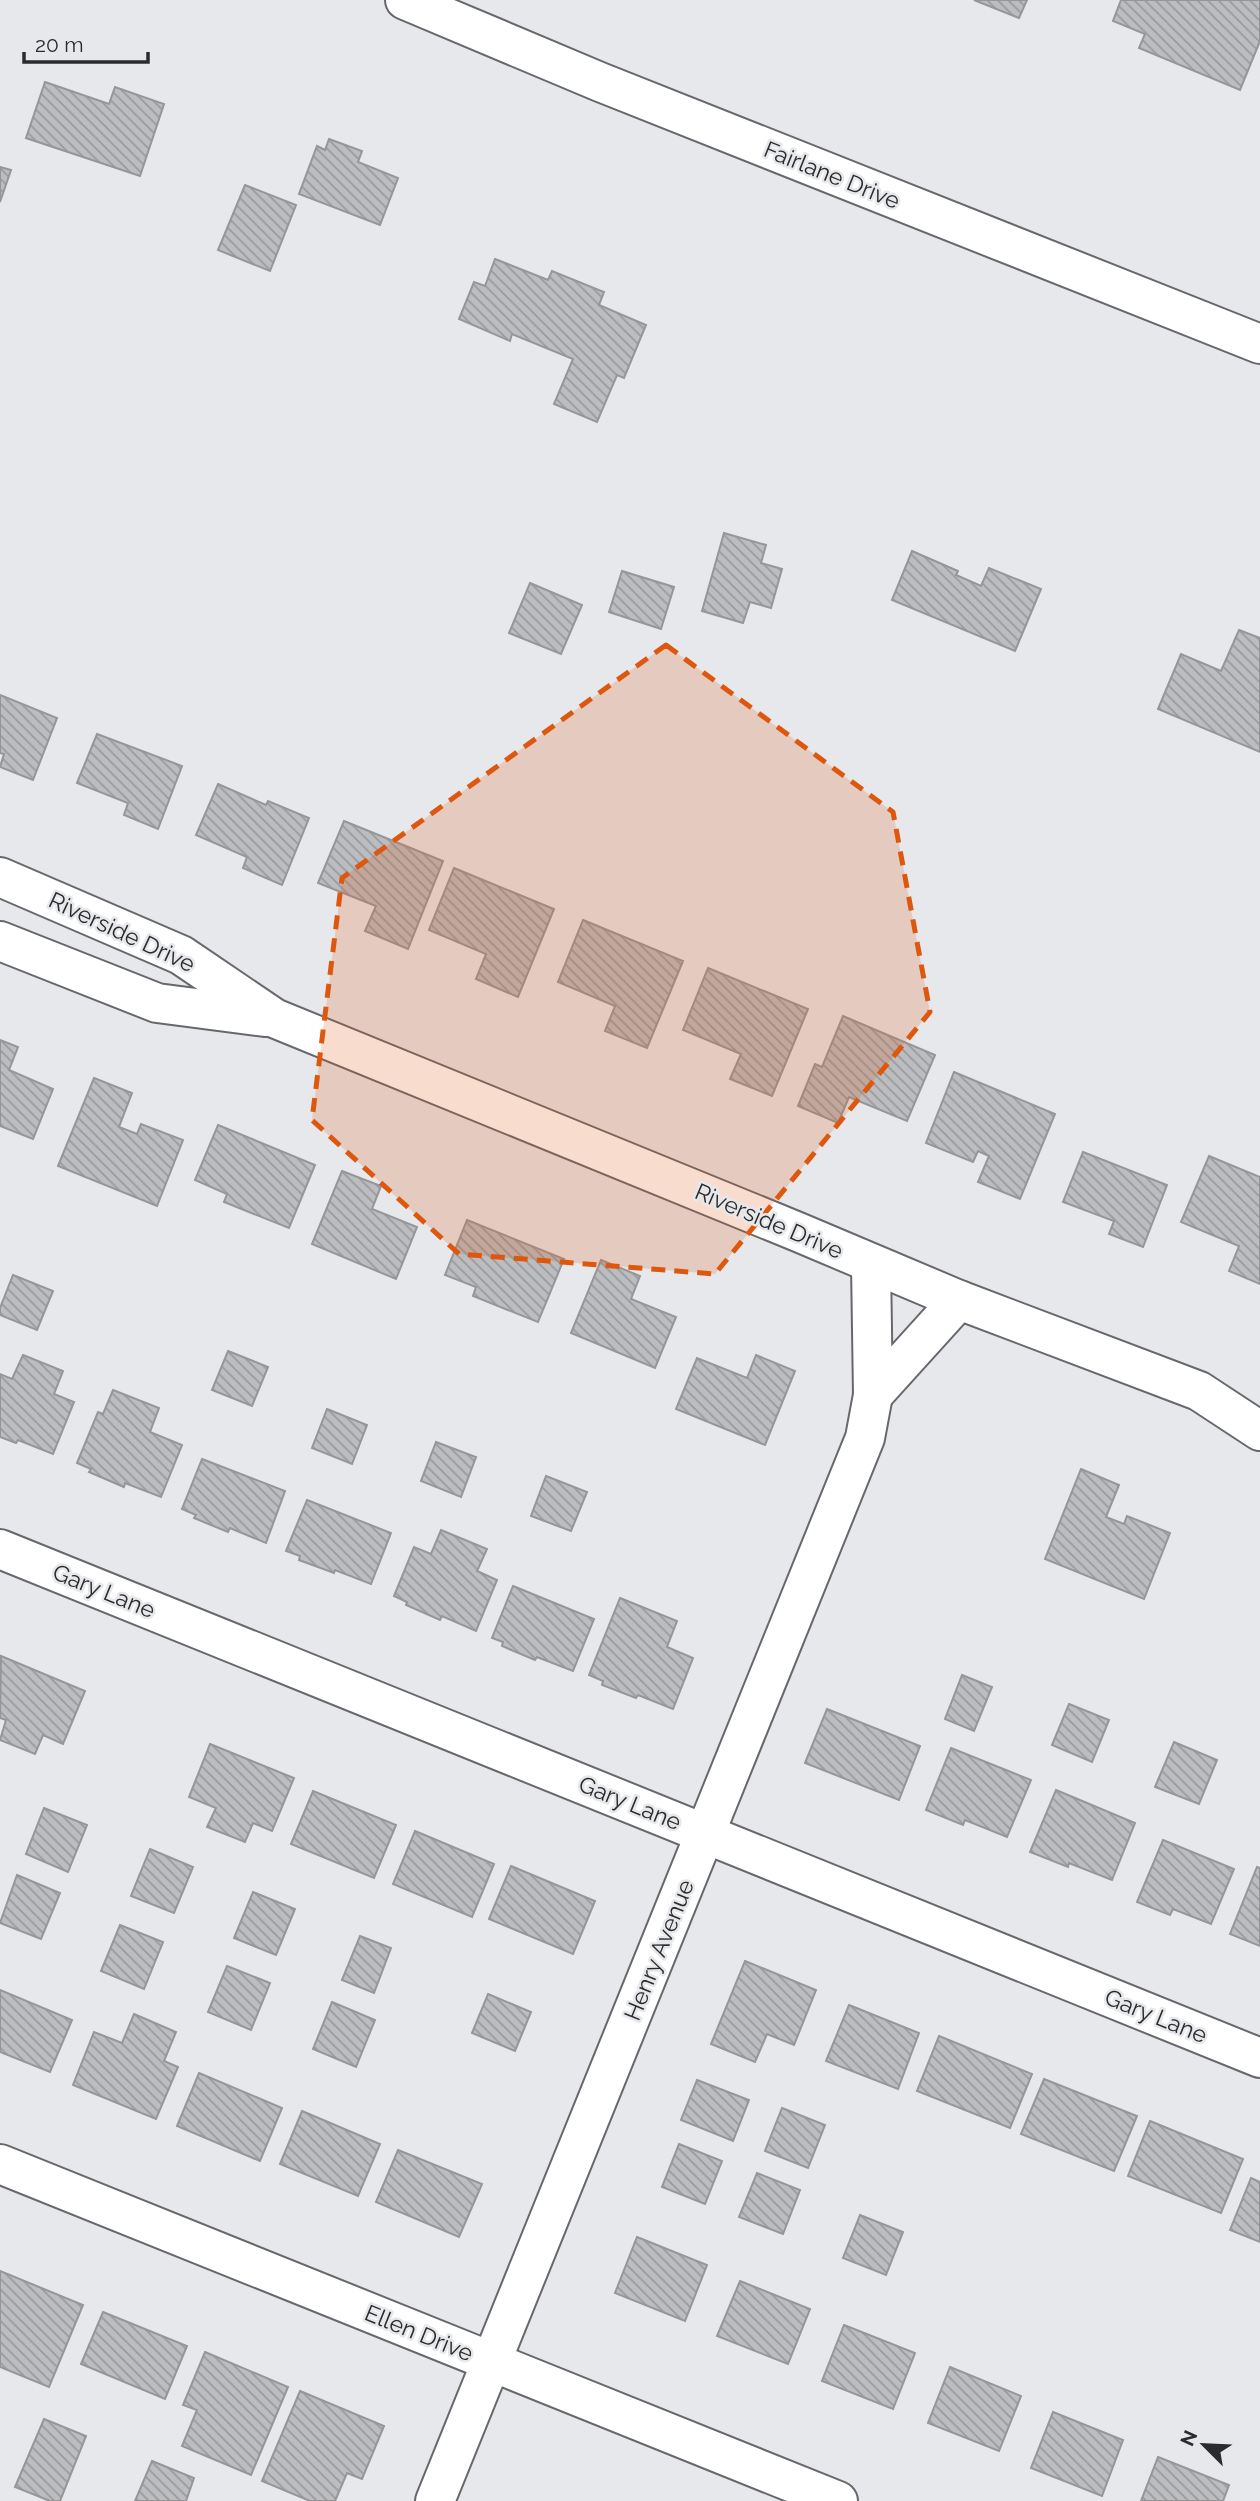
<svg xmlns="http://www.w3.org/2000/svg" width="1260" height="2501" viewBox="0 0 1260 2501" font-family="Raleway,sans-serif">
	<style>
		.building { fill: url(#building-back-hatch); stroke: #969699; stroke-width: 2 }
		.lines { fill: none; stroke-linecap: round; stroke-linejoin: round }
		.minor-casing { stroke: #67686b; stroke-width: 42 }
		.minor { stroke: #fff; stroke-width: 38 }
		.marked { fill: #de570e; fill-opacity: 0.2; stroke: #de570e; stroke-width: 5; stroke-dasharray: 14 9; stroke-linejoin: round }
		.labels { text-anchor: middle; stroke-width: 5; stroke-linejoin: round; paint-order: stroke }
		.street-label { font-size: 23px; fill: #2a2b2c; stroke: #e7e8eb }
	</style>
	<defs>
		<pattern id="building-back-hatch" width="6" height="6" patternUnits="userSpaceOnUse" patternTransform="scale(1.75)"><rect width="6" height="6" fill="#bcbdc0"/><path d="M-1 5l2 2M0 0l6 6M5-1l2 2" fill="none" stroke="#999a9c"/></pattern>
	</defs>
	<rect width="100%" height="100%" fill="#e7e8eb"/>
	<g class="building">
		<path d="M974,0H1027L1019,18Z"/>
		<path d="M1121,0H1260V41L1240,90L1139,48L1145,34L1113,21Z"/>
		<path d="M45,82L109,104L115,87L164,104L140,176L26,138Z"/>
		<path d="M329,139L362,151L358,162L398,178L380,225L299,194L317,146L325,150Z"/>
		<path d="M0,167L11,170L0,202Z"/>
		<path d="M245,185L296,205L270,271L218,250Z"/>
		<path d="M495,259L548,280L552,271L604,292L599,305L646,325L624,378L617,375L597,422L554,404L573,359L512,334L510,341L459,319L474,282L485,286Z"/>
		<path d="M724,533L766,545L761,563L782,569L771,608L750,602L743,623L702,611Z"/>
		<path d="M912,551L958,571L956,575L981,586L989,568L1041,589L1015,651L892,600Z"/>
		<path d="M622,571L674,587L661,629L609,612Z"/>
		<path d="M530,583L582,605L561,654L509,633Z"/>
		<path d="M1239,630L1260,638V752L1158,709L1181,654L1221,671Z"/>
		<path d="M0,695L57,718L33,780L0,767L4,754L0,753Z"/>
		<path d="M97,734L182,766L158,829L124,815L128,803L77,783Z"/>
		<path d="M218,784L266,805L268,801L309,818L282,885L243,868L247,857L196,835Z"/>
		<path d="M344,821L443,861L408,949L365,931L376,906L318,883Z"/>
		<path d="M454,868L554,909L518,997L476,979L486,954L429,930Z"/>
		<path d="M583,920L683,961L647,1048L605,1031L615,1006L558,982Z"/>
		<path d="M708,968L808,1009L772,1096L730,1079L741,1054L683,1030Z"/>
		<path d="M843,1016L935,1055L907,1121L849,1097L838,1123L798,1106L815,1064L822,1067Z"/>
		<path d="M0,1040L18,1047L9,1070L53,1089L33,1139L0,1126Z"/>
		<path d="M954,1072L1055,1114L1020,1199L978,1182L989,1156L978,1151L973,1162L926,1143Z"/>
		<path d="M94,1078L132,1093L119,1127L137,1134L141,1124L183,1140L157,1206L58,1166Z"/>
		<path d="M218,1125L315,1165L289,1228L224,1202L227,1194L195,1180Z"/>
		<path d="M1083,1152L1167,1185L1143,1247L1109,1234L1114,1221L1063,1202Z"/>
		<path d="M1209,1156L1260,1177V1284L1229,1271L1239,1246L1181,1222Z"/>
		<path d="M342,1171L381,1186L372,1209L417,1227L396,1279L312,1244Z"/>
		<path d="M467,1220L564,1259L538,1322L473,1296L476,1287L445,1275Z"/>
		<path d="M601,1260L640,1276L631,1299L676,1317L655,1368L571,1333Z"/>
		<path d="M13,1275L53,1291L37,1330L0,1315V1308Z"/>
		<path d="M228,1351L268,1367L252,1406L212,1390Z"/>
		<path d="M23,1355L63,1371L54,1394L74,1402L53,1454L18,1440L16,1443L0,1437V1374L12,1379Z"/>
		<path d="M756,1355L795,1371L765,1445L676,1409L697,1358L747,1378Z"/>
		<path d="M113,1390L159,1408L150,1432L182,1445L161,1497L125,1483L124,1487L89,1472L91,1469L77,1463L98,1412L103,1414Z"/>
		<path d="M327,1409L367,1425L352,1464L312,1448Z"/>
		<path d="M436,1442L476,1457L461,1497L421,1481Z"/>
		<path d="M202,1459L285,1491L266,1543L230,1528L228,1532L194,1518L196,1515L182,1509Z"/>
		<path d="M1081,1469L1119,1485L1106,1517L1124,1524L1127,1516L1170,1533L1144,1599L1045,1559Z"/>
		<path d="M546,1476L587,1492L571,1531L531,1516Z"/>
		<path d="M307,1500L391,1533L371,1584L335,1570L334,1573L299,1560L300,1556L286,1551Z"/>
		<path d="M441,1530L487,1549L477,1571L497,1580L476,1631L442,1616L440,1620L406,1605L407,1602L394,1596L414,1547L431,1554Z"/>
		<path d="M513,1586L594,1619L573,1671L537,1657L535,1660L502,1646L503,1642L492,1638Z"/>
		<path d="M620,1598L677,1621L667,1647L693,1658L673,1709L638,1695L636,1698L602,1685L603,1681L589,1675Z"/>
		<path d="M1,1656L85,1691L63,1744L43,1735L35,1754L0,1740L6,1720L0,1718Z"/>
		<path d="M962,1675L992,1687L974,1731L945,1719Z"/>
		<path d="M1069,1704L1109,1720L1092,1762L1052,1745Z"/>
		<path d="M827,1709L920,1746L899,1800L805,1763Z"/>
		<path d="M1174,1742L1217,1760L1199,1804L1155,1787Z"/>
		<path d="M210,1744L294,1778L272,1831L253,1823L245,1842L207,1827L216,1808L189,1797Z"/>
		<path d="M951,1748L1031,1780L1007,1837L965,1820L963,1825L926,1810Z"/>
		<path d="M1056,1790L1135,1823L1112,1880L1069,1863L1068,1867L1030,1852Z"/>
		<path d="M313,1791L396,1825L374,1878L291,1844Z"/>
		<path d="M44,1808L87,1825L68,1872L26,1854Z"/>
		<path d="M415,1831L494,1864L472,1917L393,1884Z"/>
		<path d="M1163,1840L1234,1869L1211,1924L1173,1909L1170,1915L1137,1902Z"/>
		<path d="M150,1849L193,1867L174,1913L131,1896Z"/>
		<path d="M511,1866L595,1901L573,1954L489,1919Z"/>
		<path d="M1257,1867L1260,1868V1946L1230,1934Z"/>
		<path d="M17,1875L60,1893L41,1939L0,1923Z"/>
		<path d="M253,1892L295,1909L276,1955L234,1938Z"/>
		<path d="M120,1925L163,1942L144,1989L101,1971Z"/>
		<path d="M360,1936L391,1948L374,1993L342,1980Z"/>
		<path d="M745,1961L816,1990L794,2045L767,2034L755,2062L711,2044Z"/>
		<path d="M227,1966L270,1983L251,2030L208,2012Z"/>
		<path d="M0,1990L72,2020L50,2072L0,2052Z"/>
		<path d="M488,1994L531,2012L515,2051L472,2033Z"/>
		<path d="M332,2002L375,2020L356,2067L313,2049Z"/>
		<path d="M849,2005L919,2033L898,2089L826,2061Z"/>
		<path d="M134,2014L176,2032L164,2061L178,2067L156,2119L73,2085L94,2032L122,2043Z"/>
		<path d="M939,2036L1032,2074L1010,2128L917,2091Z"/>
		<path d="M199,2073L282,2108L260,2161L177,2126Z"/>
		<path d="M1044,2079L1137,2116L1114,2171L1021,2134Z"/>
		<path d="M697,2080L749,2100L733,2141L681,2120Z"/>
		<path d="M782,2108L825,2125L808,2168L765,2151Z"/>
		<path d="M302,2111L380,2144L358,2196L280,2164Z"/>
		<path d="M1150,2121L1243,2159L1221,2213L1128,2176Z"/>
		<path d="M679,2144L722,2161L705,2204L662,2187Z"/>
		<path d="M398,2150L482,2184L459,2237L376,2202Z"/>
		<path d="M757,2173L800,2190L783,2234L739,2217Z"/>
		<path d="M1251,2178L1260,2182V2242L1230,2230Z"/>
		<path d="M860,2215L903,2232L886,2275L843,2258Z"/>
		<path d="M637,2237L707,2265L685,2321L615,2293Z"/>
		<path d="M0,2271L83,2305L49,2387L0,2367Z"/>
		<path d="M740,2281L810,2309L788,2364L717,2336Z"/>
		<path d="M103,2312L187,2346L165,2399L81,2364Z"/>
		<path d="M844,2325L915,2353L893,2409L822,2381Z"/>
		<path d="M205,2352L288,2387L251,2475L182,2446L197,2410L183,2405Z"/>
		<path d="M950,2367L1021,2396L999,2451L928,2423Z"/>
		<path d="M300,2391L384,2426L362,2479L347,2473L335,2501H310L262,2481Z"/>
		<path d="M1053,2412L1123,2440L1102,2496L1031,2468Z"/>
		<path d="M44,2419L86,2436L60,2501H50L15,2487Z"/>
		<path d="M1158,2457L1229,2485L1223,2501H1141Z"/>
		<path d="M152,2461L194,2478L186,2501H135Z"/>
	</g>
	<g class="lines">
		<defs>
			<g id="minor">
				<path d="M405,0L600,82L1260,344"/>
				<path d="M0,877L181,955L274,1018L798,1232L959,1300L1199,1391L1260,1431"/>
				<path d="M0,941L157,1003L265,1017"/>
				<path d="M871,1264L873,1395L959,1300"/>
				<path d="M0,1549L1260,2058"/>
				<path d="M0,2164L838,2501"/>
				<path d="M435,2501L865,1438L873,1395"/>
			</g>
		</defs>
		<use href="#minor" class="minor-casing"/>
		<use href="#minor" class="minor"/>
	</g>
	<path class="marked" d="M666,645L893,812L930,1012L715,1274L459,1254L312,1120L342,878Z"/>
	<g class="labels">
		<g class="street-label">
			<text transform="translate(832 175) rotate(22)" y="8">Fairlane Drive</text>
			<text transform="translate(122 932) rotate(25)" y="8">Riverside Drive</text>
			<text transform="translate(769 1221) rotate(23)" y="8">Riverside Drive</text>
			<text transform="translate(104 1591) rotate(22)" y="8">Gary Lane</text>
			<text transform="translate(630 1803) rotate(22)" y="8">Gary Lane</text>
			<text transform="translate(659 1950) rotate(-68)" y="8">Henry Avenue</text>
			<text transform="translate(1156 2016) rotate(22)" y="8">Gary Lane</text>
			<text transform="translate(419 2333) rotate(22)" y="8">Ellen Drive</text>
		</g>
	</g>
	<g transform="translate(1204 2445) rotate(294)" stroke="#e7e8eb" stroke-width="5" paint-order="stroke">
	<path d="M0-5L12 26L0 18L-12 26Z" fill="#2a2b2c"/>
	<text y="-10" font-size="19" font-weight="bold" text-anchor="middle" fill="#2a2b2c">N</text>
	</g>
	<path d="M24 52v10h124v-10" fill="none" stroke="#2a2b2c" stroke-width="3.5"/>
	<text x="35" y="52" font-size="21" fill="#2a2b2c" stroke="#e7e8eb" stroke-width="5" paint-order="stroke">20 m</text>
</svg>
